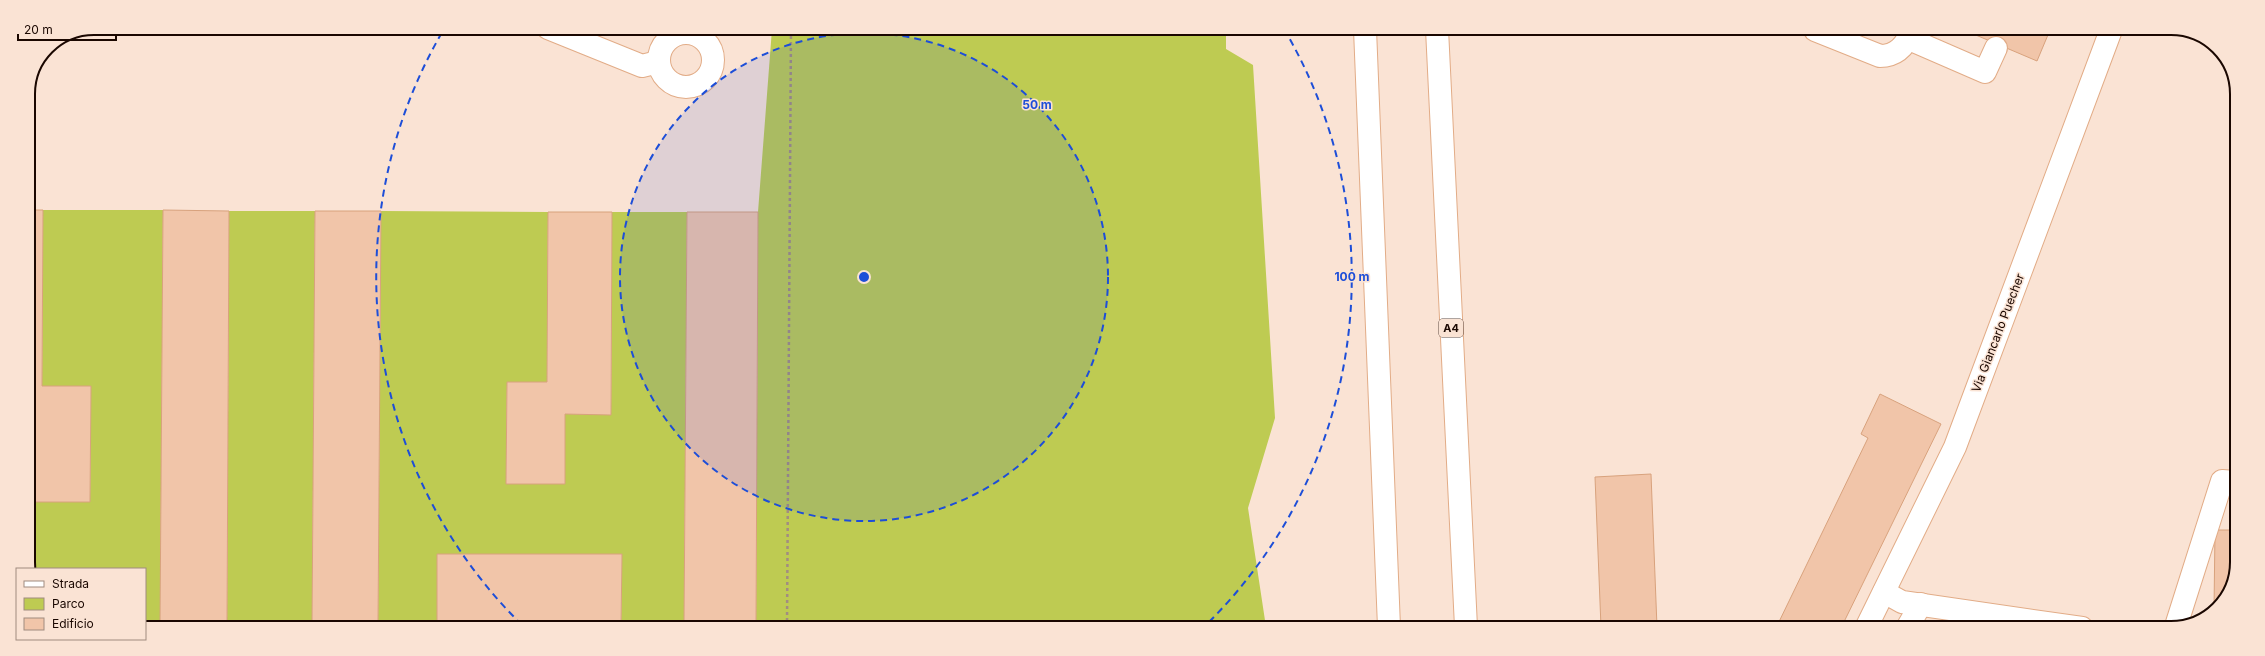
<svg xmlns="http://www.w3.org/2000/svg" width="2265" height="656" viewBox="0 0 2265 656" font-family="Inter,sans-serif">
	<style>
		.green { fill: #becb52; fill-rule: evenodd }
		.building { fill: #f1c5a9; stroke: #d8a27d }
		.lines { fill: none; stroke-linecap: round; stroke-linejoin: round }
		.minor-casing { stroke: #e2ac87; stroke-width: 24 }
		.highway-casing { stroke: #e2ac87; stroke-width: 24 }
		.path { stroke: #a28d81; stroke-width: 2.5; stroke-dasharray: 3 3; stroke-linecap: butt }
		.minor { stroke: #fff; stroke-width: 22 }
		.highway { stroke: #fff; stroke-width: 22 }
		.ring { fill: none; stroke: #1d4ed8; stroke-width: 2; stroke-dasharray: 7 5 }
		.labels { text-anchor: middle; stroke-width: 3; stroke-linejoin: round; paint-order: stroke }
		.shield { fill: #fae3d4; stroke: #5d4940; stroke-width: 1 }
		.shield-label { font-size: 11px; font-weight: bold; fill: #1a0700 }
		.street-label { font-size: 12px; fill: #1a0700; stroke: #fae3d4 }
		.rim { fill: none; stroke: #1a0700; stroke-width: 2 }
		.centre { fill: #1d4ed8; stroke: #fae3d4; stroke-width: 2 }
		.ring-label { font-size: 12px; text-anchor: middle; font-weight: bold; fill: #1d4ed8; stroke: #fae3d4; stroke-width: 3; stroke-linejoin: round; paint-order: stroke }
	</style>
	<rect width="100%" height="100%" fill="#fae3d4"/>
	<g class="green">
		<path d="M772,29H1226V49L1253,65L1275,418L1248,508L1266,627H756L758,212Z"/>
		<path d="M43,210H163L160,626H145V569H29L28,567V391H31V502H90L91,386H42Z"/>
		<path d="M229,211H315L312,626H227Z"/>
		<path d="M381,211L548,212L547,382H507L506,484H564L565,414H611L612,212H687L684,626H378ZM437,554H622L621,626L437,625Z"/>
	</g>
	<g class="building">
		<path d="M1866,30H1879L1877,34Z"/>
		<path d="M1964,30H2050L2037,61Z"/>
		<path d="M28,210H43L42,386H91L90,502H31V391H28Z"/>
		<path d="M163,210L229,211L227,626H160Z"/>
		<path d="M315,211H381L378,626H312Z"/>
		<path d="M548,212H612L611,415L565,414V484H506L507,382H547Z"/>
		<path d="M687,212H758L756,627L684,626Z"/>
		<path d="M1880,394L1941,424L1841,628H1776L1868,438L1861,434Z"/>
		<path d="M1651,474L1657,627H1601L1595,477Z"/>
		<path d="M2215,530H2235V579L2214,610Z"/>
		<path d="M437,554H622L621,626L437,625Z"/>
	</g>
	<g class="lines">
		<defs>
			<g id="minor">
				<path d="M548,28L642,66L658,62"/>
				<path d="M1815,30L1880,56C1897,56 1906,45 1912,30"/>
				<circle cx="686" cy="60" r="27"/>
				<path d="M1909,39L1985,72L1996,48"/>
				<path d="M1884,592L1902,602L2082,628"/>
				<path d="M2176,626L2222,481L2235,482"/>
				<path d="M1866,628L1955,447L2111,30"/>
				<path d="M1907,628L1921,604"/>
			</g>
			<g id="highway">
				<path d="M1365,29L1389,627"/>
				<path d="M1437,29L1466,627"/>
			</g>
		</defs>
		<use href="#minor" class="minor-casing"/>
		<use href="#highway" class="highway-casing"/>
		<path class="path" d="M787,627L791,29"/>
		<use href="#minor" class="minor"/>
		<use href="#highway" class="highway"/>
	</g>
	<circle cx="864" cy="277" r="244" fill="#1d4ed8" fill-opacity=".12"/>
	<g class="ring">
		<circle cx="864" cy="277" r="244"/>
		<path d="M522 625A488 488 0 0 1 444 29M1284 29A488 488 0 0 1 1206 625"/>
	</g>
	<g class="labels">
		<rect class="shield" x="1439" y="319" width="24" height="18" rx="3"/>
		<g class="shield-label">
			<text x="1451" y="332">A4</text>
		</g>
		<g class="street-label">
			<text transform="translate(1998 333) rotate(-69)" y="4">Via Giancarlo Puecher</text>
		</g>
	</g>
	<path d="M0 0H2265V656H0ZM94 35H2171A59 59 0 0 1 2230 94V562A59 59 0 0 1 2171 621H94A59 59 0 0 1 35 562V94A59 59 0 0 1 94 35Z" fill="#fae3d4" fill-rule="evenodd"/>
	<path class="rim" d="M94 35H2171A59 59 0 0 1 2230 94V562A59 59 0 0 1 2171 621H94A59 59 0 0 1 35 562V94A59 59 0 0 1 94 35Z"/>
	<circle cx="864" cy="277" r="6" class="centre"/>
	<g class="ring-label">
		<text x="1037" y="109">50 m</text>
		<text x="1352" y="281">100 m</text>
	</g>
	<rect x="16" y="568" width="130" height="72" fill="#fae3d4" stroke="#a08b7f"/>
	<rect x="24" y="581" width="20" height="6" fill="#ffffff" stroke="#a08b7f"/>
	<text x="52" y="588" font-size="12" fill="#1a0700">Strada</text>
	<rect x="24" y="598" width="20" height="12" fill="#becb52" stroke="#a08b7f"/>
	<text x="52" y="608" font-size="12" fill="#1a0700">Parco</text>
	<rect x="24" y="618" width="20" height="12" fill="#f1c5a9" stroke="#a08b7f"/>
	<text x="52" y="628" font-size="12" fill="#1a0700">Edificio</text>
	<path d="M18 34v6h98v-6" fill="none" stroke="#1a0700" stroke-width="2"/>
	<text x="24" y="34" font-size="12" fill="#1a0700" stroke="#fae3d4" stroke-width="3" paint-order="stroke">20 m</text>
</svg>
